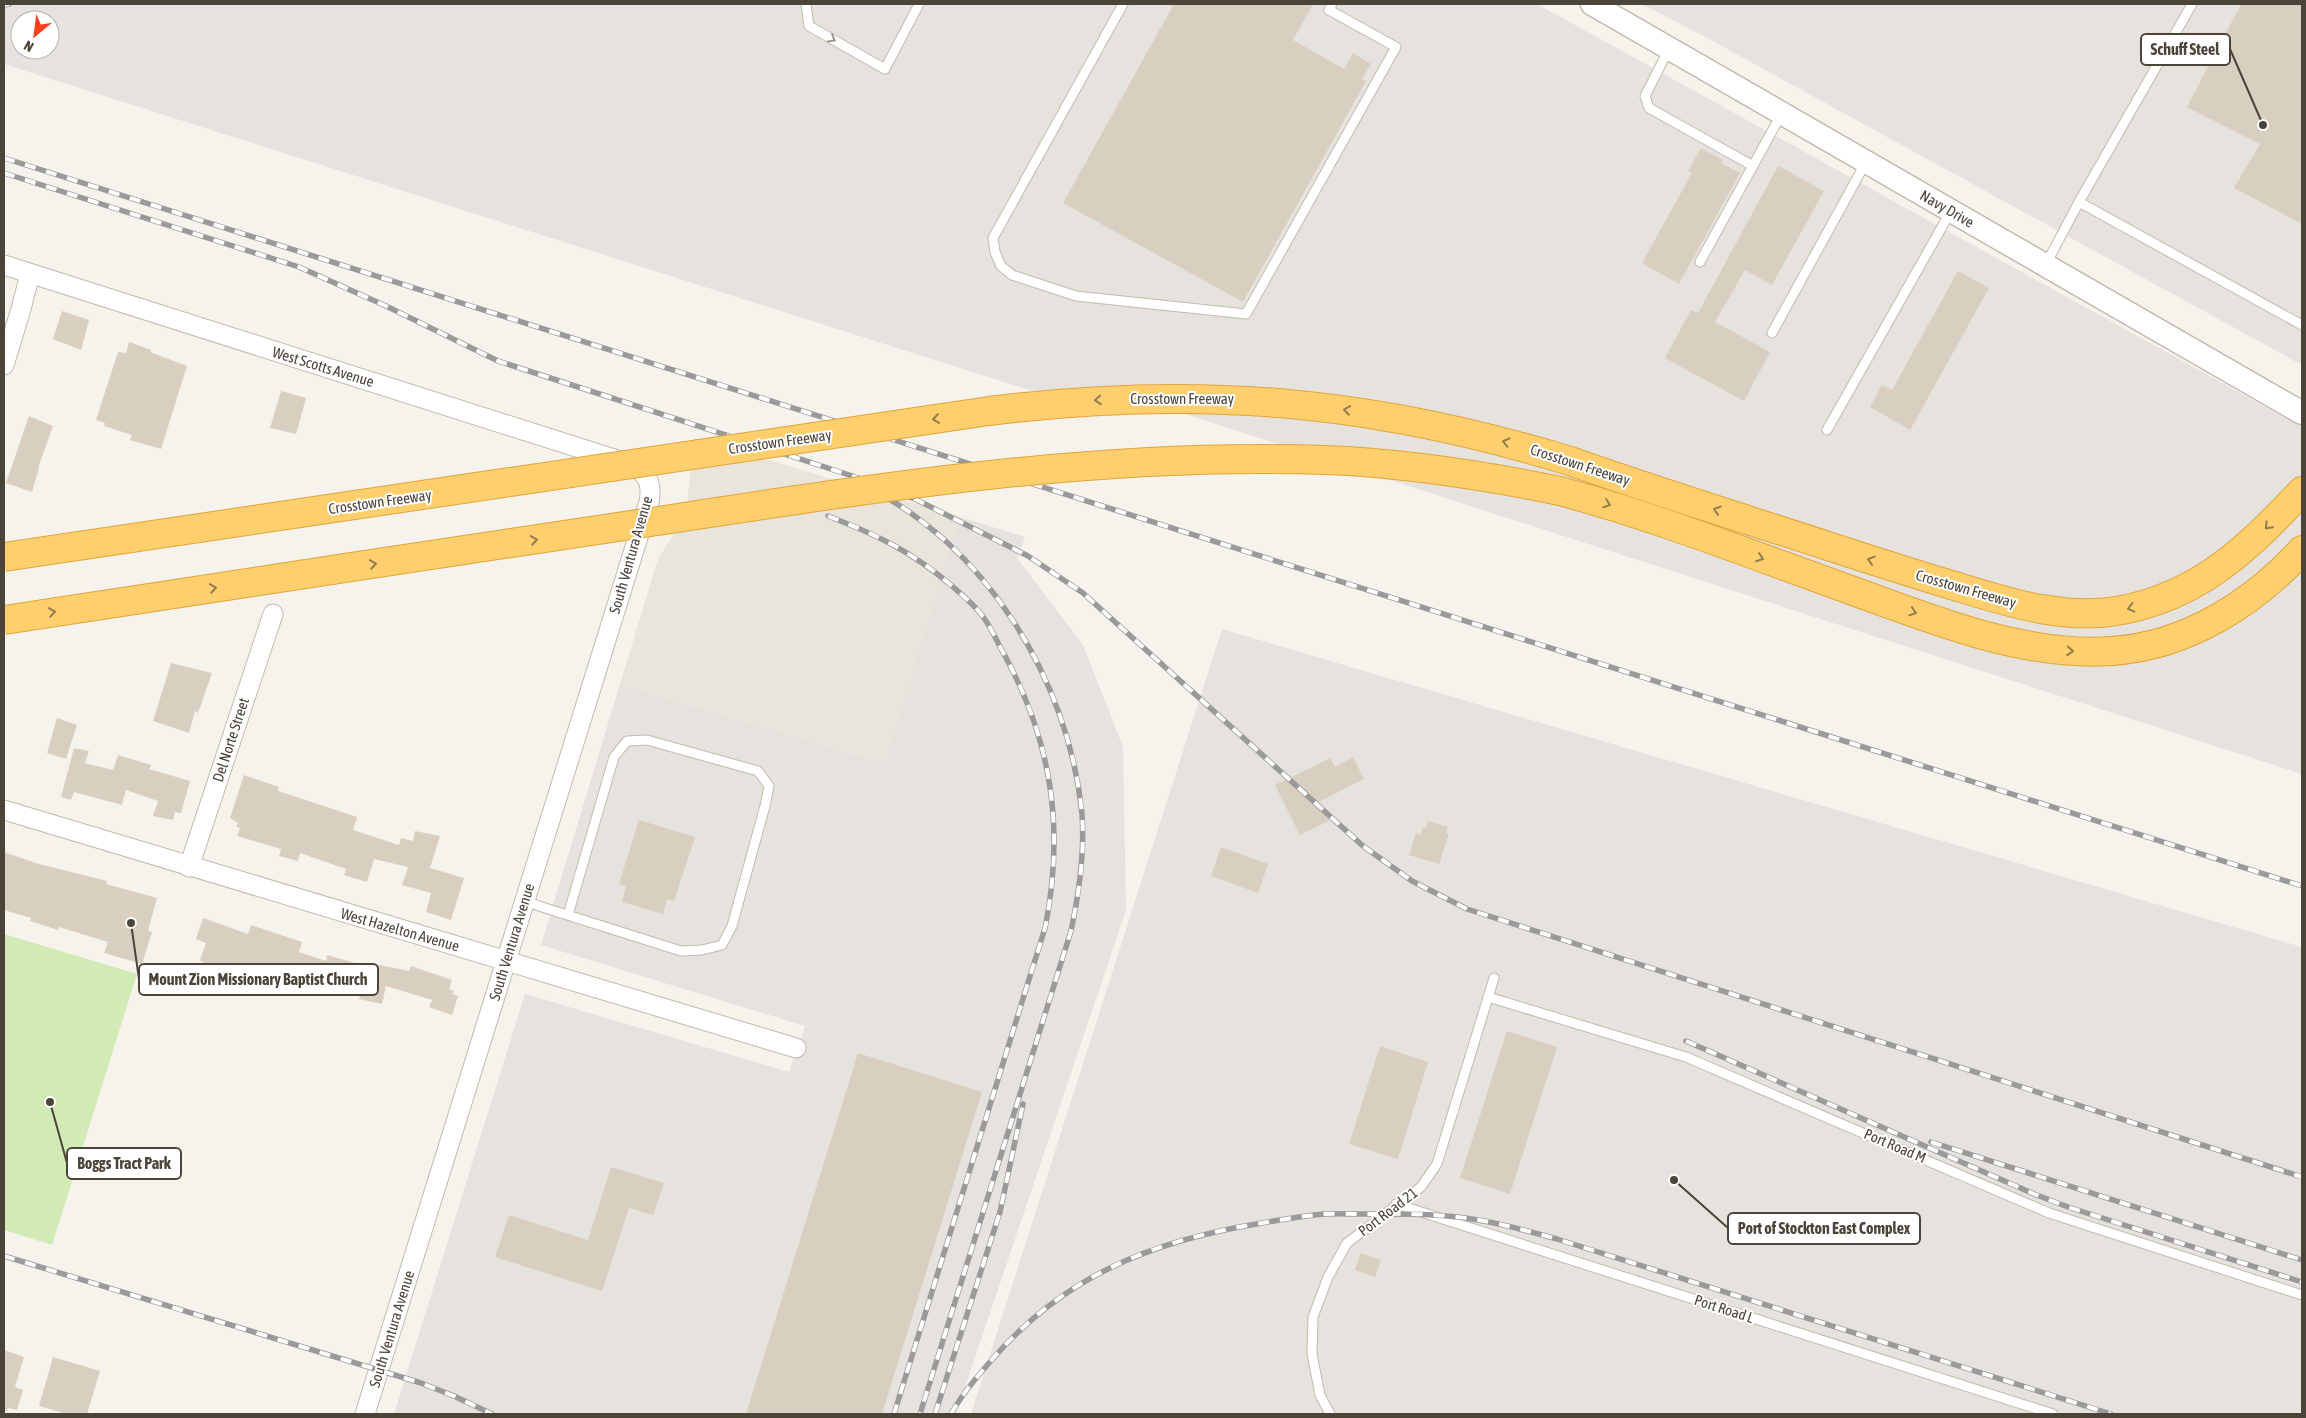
<svg xmlns="http://www.w3.org/2000/svg" width="2306" height="1418" viewBox="0 0 2306 1418" font-family="'Asap Condensed',sans-serif">
	<style>
		.residential { fill: #eae5da }
		.industrial { fill: #e6e2dd; fill-rule: evenodd }
		.green { fill: #d2eab5 }
		.building { fill: #d8cfc1 }
		.lines { fill: none; stroke-linecap: round; stroke-linejoin: round }
		.service-casing { stroke: #c2bbae; stroke-width: 11 }
		.minor-casing { stroke: #c2bbae; stroke-width: 21 }
		.tertiary-casing { stroke: #c2bbae; stroke-width: 25 }
		.motorway-casing { stroke: #e0a43c; stroke-width: 30 }
		.service { stroke: #fff; stroke-width: 9 }
		.minor { stroke: #fff; stroke-width: 19 }
		.tertiary { stroke: #fff; stroke-width: 22 }
		.motorway { stroke: #ffcf6e; stroke-width: 28 }
		.rail-casing { stroke: #9a9a9a; stroke-width: 5.5 }
		.rail { stroke: #fff; stroke-width: 4; stroke-dasharray: 11; stroke-linecap: butt }
		.motorway-bridge-casing { stroke: #e0a43c; stroke-width: 30; stroke-linecap: butt }
		.motorway-bridge { stroke: #ffcf6e; stroke-width: 28 }
		.oneway { stroke: #9c9892 }
		.oneway2 { stroke: #937c4e }
		.labels { text-anchor: middle; stroke-width: 4; stroke-linejoin: round; paint-order: stroke }
		.street-label { font-size: 15px; fill: #4b4439; stroke: #fff }
		.leader { fill: none; stroke: #4b4439; stroke-width: 2 }
		.callout-dot { fill: #4b4439; stroke: #fff; stroke-width: 2 }
		.callout { fill: #fff; stroke: #4b4439; stroke-width: 2 }
		.callout-label { font-size: 16px; text-anchor: middle; font-weight: bold; fill: #4b4439 }
	</style>
	<rect width="100%" height="100%" fill="#f6f3ec"/>
	<path class="residential" d="M694,438L960,517L886,763L620,684L658,559L686,514Z"/>
	<g class="industrial">
		<path d="M4,4H1537L2302,427V774L1101,387L1092,410L4,64ZM20,20H50V50H20Z"/>
		<path d="M1642,4H2302V365L1709,39Z"/>
		<path d="M960,517L1025,537L1017,558L1083,645L1123,747L1126,910L956,1414H394L525,994L789,1072L805,1026L541,945L620,684L885,763Z"/>
		<path d="M1222,629L2302,947V1414H971Z"/>
	</g>
	<path class="green" d="M4,934L137,974L52,1245L4,1230Z"/>
	<g class="building">
		<path d="M1174,4H1313L1293,40L1344,69L1353,53L1371,64L1362,79L1366,81L1243,302L1063,203Z"/>
		<path d="M2241,4H2302V224L2234,188L2260,144L2187,107Z"/>
		<path d="M1701,148L1723,160L1721,163L1740,173L1679,284L1642,263L1692,173L1688,171Z"/>
		<path d="M1778,166L1824,191L1772,285L1745,270L1715,322L1770,352L1744,401L1665,358L1691,310L1698,313Z"/>
		<path d="M1958,271L1989,288L1910,430L1870,407L1882,385L1892,390Z"/>
		<path d="M62,311L89,320L81,350L53,339Z"/>
		<path d="M129,342L151,350L150,352L187,366L161,449L130,440L132,435L104,426L105,423L96,420L118,352L126,353Z"/>
		<path d="M281,391L306,398L296,434L270,428Z"/>
		<path d="M29,416L53,426L38,468H39L32,492L6,483Z"/>
		<path d="M171,663L212,673L198,713L195,711L189,733L153,721Z"/>
		<path d="M57,718L77,725L66,759L47,753Z"/>
		<path d="M74,748L89,751L85,763L113,770L118,755L151,765L149,769L190,781L181,813L175,812L173,820L153,816L158,801L126,790L122,805L74,792L71,800L61,797Z"/>
		<path d="M1353,757L1364,779L1319,802L1329,821L1300,835L1275,785L1330,758L1335,767Z"/>
		<path d="M244,775L279,787L278,791L357,817L353,830L399,845L401,838L413,841L415,831L440,836L430,868L464,878L451,920L426,912L431,893L402,885L408,867L374,859L367,882L344,875L346,869L300,853L298,861L279,856L281,849L237,836L240,828L236,826L238,823L230,818Z"/>
		<path d="M639,820L695,837L674,901L667,899L663,914L622,902L626,886L619,884Z"/>
		<path d="M1428,821L1448,827L1446,833L1449,834L1439,864L1409,855L1416,833L1420,835L1423,827L1426,828Z"/>
		<path d="M1221,847L1268,864L1258,893L1211,876Z"/>
		<path d="M4,852L39,864L107,881L106,884L157,898L148,930L152,932L142,964L104,953L108,942L59,927L58,930L30,921L31,918L4,910Z"/>
		<path d="M203,918L248,934L251,925L302,942L299,952L326,961L327,955L369,967L370,963L409,971L411,966L452,980L449,989L454,991L452,994L458,996L452,1015L429,1007L432,1000L386,986L382,1004L359,999L362,990L309,974L302,993L254,977L251,985L201,968L203,962L200,960L206,943L196,939Z"/>
		<path d="M1507,1031L1557,1047L1510,1194L1460,1178Z"/>
		<path d="M1380,1046L1428,1062L1398,1159L1349,1144Z"/>
		<path d="M858,1053L982,1092L882,1414H746Z"/>
		<path d="M611,1167L664,1183L653,1215L629,1208L602,1291L495,1257L509,1215L588,1240Z"/>
		<path d="M1361,1253L1381,1260L1375,1277L1355,1270Z"/>
		<path d="M4,1350L24,1357L15,1387L23,1390L17,1410L8,1408L7,1411L4,1410Z"/>
		<path d="M53,1357L100,1371L87,1414H67L39,1406Z"/>
	</g>
	<g class="lines">
		<defs>
			<g id="service">
				<path d="M806,4L809,26L885,69L919,4"/>
				<path d="M1123,4L993,238L995,252L1001,266L1012,275L1076,296L1246,314L1396,47L1329,10L1332,4"/>
				<path d="M1669,49L1645,96L1649,108L1753,166"/>
				<path d="M2079,202L2192,4"/>
				<path d="M1700,262L1782,113"/>
				<path d="M2045,266L2079,202L2302,325"/>
				<path d="M1772,333L1866,162"/>
				<path d="M1827,430L1951,211"/>
				<path d="M525,901L542,907L681,951L702,950L722,945L732,926L765,806L769,786L758,771L647,740L627,741L614,757L568,915"/>
				<path d="M1488,997L1686,1057L2049,1213L2302,1295"/>
				<path d="M1396,1204L2053,1414"/>
				<path d="M1330,1414L1320,1395L1312,1354L1313,1317L1328,1277L1347,1243L1421,1187L1437,1164L1494,978"/>
			</g>
			<g id="minor">
				<path d="M4,265L614,459C637,467 655,473 649,502L365,1414"/>
				<path d="M4,365L21,309L30,274"/>
				<path d="M4,810C267,891 532,968 796,1048"/>
				<path d="M189,867L273,614"/>
			</g>
			<path id="tertiary" d="M1592,4L2302,413"/>
			<g id="motorway">
				<path d="M1570,461C1655,491 1742,518 1828,546C1871,560 1914,574 1958,587C2010,603 2067,621 2122,610C2201,595 2249,547 2302,491"/>
				<path d="M1560,491C1660,518 1758,557 1856,592C1937,621 2024,657 2112,651C2186,646 2253,604 2302,550"/>
			</g>
		</defs>
		<use href="#service" class="service-casing"/>
		<use href="#minor" class="minor-casing"/>
		<use href="#tertiary" class="tertiary-casing"/>
		<use href="#motorway" class="motorway-casing"/>
		<use href="#service" class="service"/>
		<use href="#minor" class="minor"/>
		<use href="#tertiary" class="tertiary"/>
		<use href="#motorway" class="motorway"/>
		<defs>
			<g id="rail">
				<path d="M4,5L9,4"/>
				<path d="M4,158L2302,886"/>
				<path d="M4,173L299,267L386,306L498,361L874,483L917,500L1028,556L1083,593L1363,846L1412,881L1467,909L2302,1177"/>
				<path d="M863,485C986,544 1069,681 1082,814C1085,854 1079,893 1071,931L920,1414"/>
				<path d="M828,516C877,535 911,551 952,586C962,595 976,606 984,618C992,629 997,642 1004,654C1052,742 1065,830 1045,928L894,1414"/>
				<path d="M1686,1041L2034,1194L2068,1207L2302,1282"/>
				<path d="M1931,1142L2302,1260"/>
				<path d="M4,1256L421,1383L454,1396L492,1414"/>
				<path d="M935,1414L1000,1212L1023,1104"/>
				<path d="M951,1414C961,1396 975,1379 989,1363C1063,1276 1151,1241 1262,1223C1279,1220 1297,1217 1314,1215C1329,1213 1345,1214 1360,1214C1388,1214 1418,1213 1447,1216C1485,1219 1521,1229 1557,1239L2111,1414"/>
			</g>
		</defs>
		<use href="#rail" class="rail-casing"/>
		<use href="#rail" class="rail"/>
		<defs>
			<g id="motorway-bridge">
				<path d="M4,557L989,411C1196,385 1371,400 1570,461"/>
				<path d="M4,620C220,587 435,554 651,522C874,488 1099,452 1325,460C1405,463 1482,475 1560,491"/>
			</g>
		</defs>
		<use href="#motorway-bridge" class="motorway-bridge-casing"/>
		<use href="#motorway-bridge" class="motorway-bridge"/>
	</g>
	<defs><path id="oneway-chevron" d="M-2-3.5L2.5 0L-2 3.5" fill="none" stroke-width="1.6" stroke-linecap="round" stroke-linejoin="round" transform="scale(1.25)"/></defs>
	<use class="oneway" href="#oneway-chevron" transform="translate(832 39) rotate(30)"/>
	<g class="oneway2">
		<use href="#oneway-chevron" transform="translate(1098 400) rotate(176)"/>
		<use href="#oneway-chevron" transform="translate(1347 410) rotate(-172)"/>
		<use href="#oneway-chevron" transform="translate(936 419) rotate(172)"/>
		<use href="#oneway-chevron" transform="translate(1506 442) rotate(-166)"/>
		<use href="#oneway-chevron" transform="translate(1607 504) rotate(19)"/>
		<use href="#oneway-chevron" transform="translate(1717 510) rotate(-162)"/>
		<use href="#oneway-chevron" transform="translate(2268 526) rotate(134)"/>
		<use href="#oneway-chevron" transform="translate(534 540) rotate(-9)"/>
		<use href="#oneway-chevron" transform="translate(1760 558) rotate(20)"/>
		<use href="#oneway-chevron" transform="translate(1871 560) rotate(-162)"/>
		<use href="#oneway-chevron" transform="translate(373 564) rotate(-9)"/>
		<use href="#oneway-chevron" transform="translate(213 588) rotate(-9)"/>
		<use href="#oneway-chevron" transform="translate(2131 608) rotate(166)"/>
		<use href="#oneway-chevron" transform="translate(52 612) rotate(-9)"/>
		<use href="#oneway-chevron" transform="translate(1913 612) rotate(18)"/>
		<use href="#oneway-chevron" transform="translate(2070 651) rotate(4)"/>
	</g>
	<g class="labels">
		<g class="street-label">
			<text transform="translate(1947 209) rotate(30)" y="5">Navy Drive</text>
			<text transform="translate(323 367) rotate(17)" y="5">West Scotts Avenue</text>
			<text x="1182" y="404">Crosstown Freeway</text>
			<text transform="translate(780 442) rotate(-8)" y="5">Crosstown Freeway</text>
			<text transform="translate(1580 465) rotate(18)" y="5">Crosstown Freeway</text>
			<text transform="translate(380 502) rotate(-8)" y="5">Crosstown Freeway</text>
			<text transform="translate(631 555) rotate(-74)" y="5">South Ventura Avenue</text>
			<text transform="translate(1966 589) rotate(16)" y="5">Crosstown Freeway</text>
			<text transform="translate(231 740) rotate(-72)" y="5">Del Norte Street</text>
			<text transform="translate(400 930) rotate(16)" y="5">West Hazelton Avenue</text>
			<text transform="translate(512 942) rotate(-73)" y="5">South Ventura Avenue</text>
			<text transform="translate(1895 1146) rotate(23)" y="5">Port Road M</text>
			<text transform="translate(1388 1212) rotate(-37)" y="5">Port Road 21</text>
			<text transform="translate(1724 1309) rotate(18)" y="5">Port Road L</text>
			<text transform="translate(392 1329) rotate(-73)" y="5">South Ventura Avenue</text>
		</g>
	</g>
	<path class="leader" d="M2263 125L2230 49M131 923L139 979M50 1102L67 1163M1674 1180L1728 1228"/>
	<g class="callout-dot">
		<circle cx="2263" cy="125" r="5"/>
		<circle cx="131" cy="923" r="5"/>
		<circle cx="50" cy="1102" r="5"/>
		<circle cx="1674" cy="1180" r="5"/>
	</g>
	<g class="callout">
		<rect x="2141" y="34" width="89" height="31" rx="5"/>
		<rect x="139" y="964" width="239" height="31" rx="5"/>
		<rect x="67" y="1148" width="114" height="31" rx="5"/>
		<rect x="1728" y="1213" width="192" height="31" rx="5"/>
	</g>
	<g class="callout-label">
		<text x="2185" y="55">Schuff Steel</text>
		<text x="258" y="985">Mount Zion Missionary Baptist Church</text>
		<text x="124" y="1169">Boggs Tract Park</text>
		<text x="1824" y="1234">Port of Stockton East Complex</text>
	</g>
	<rect width="2306" height="1418" fill="none" stroke="#4b4439" stroke-width="10"/>
	<g transform="translate(35 35) rotate(209)"><circle r="24" fill="#ffffff" stroke="#b7b4b0"/>
	<path d="M0-4L9 19L0 12L-9 19Z" fill="#fc3f1d"/>
	<text y="-8" font-size="14" font-weight="bold" text-anchor="middle" fill="#4b4439">N</text>
	</g>
</svg>
